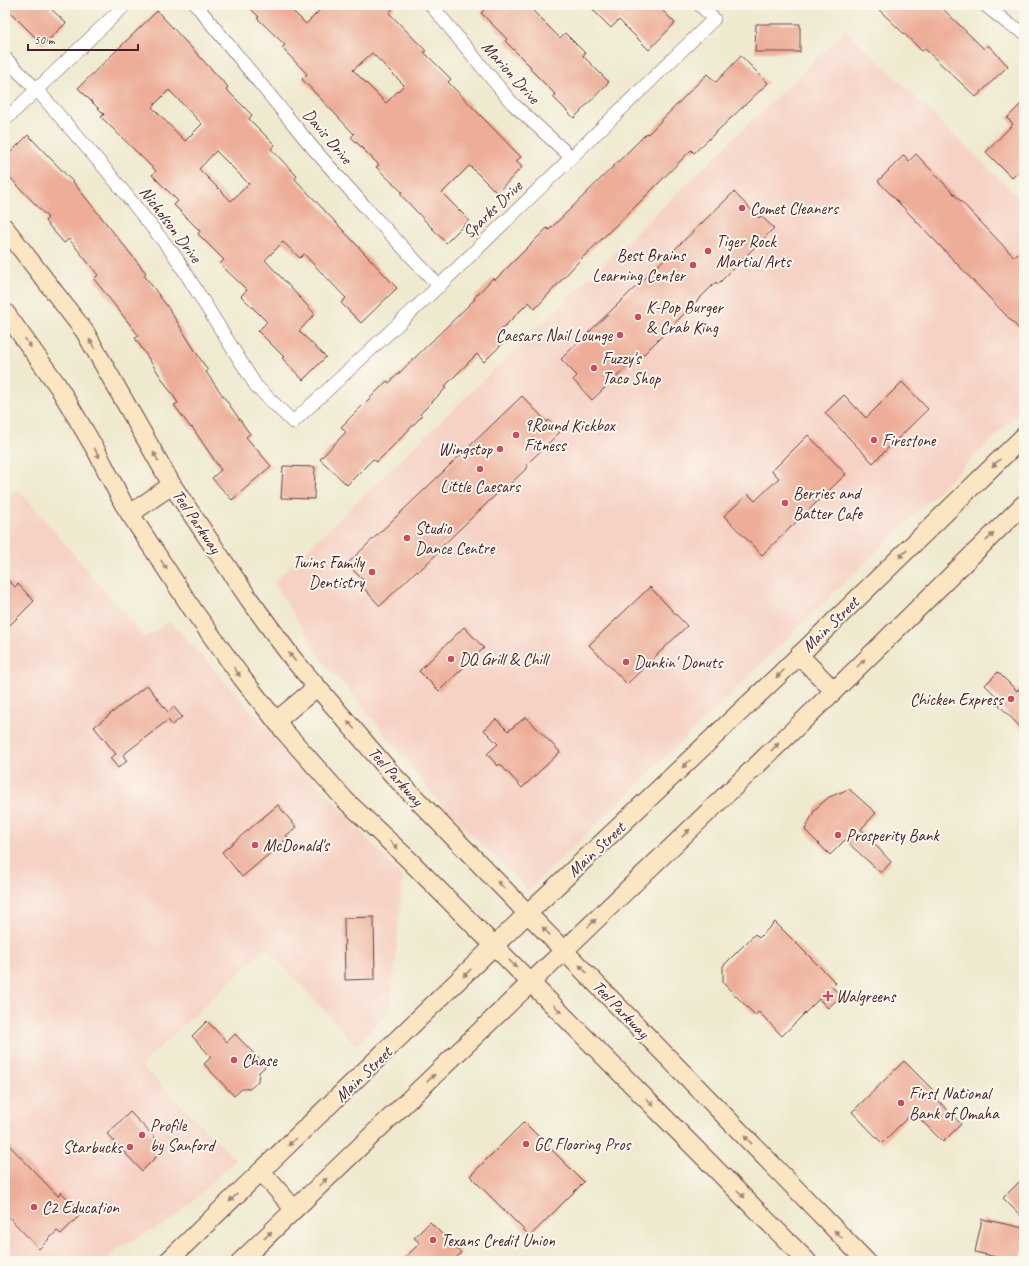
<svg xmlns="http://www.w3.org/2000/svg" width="1029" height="1266" viewBox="0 0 1029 1266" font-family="Caveat,sans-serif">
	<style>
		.built { fill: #f6d1c5 }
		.building { fill: #edad98; fill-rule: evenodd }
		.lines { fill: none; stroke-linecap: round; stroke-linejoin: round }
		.street-casing { stroke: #633d44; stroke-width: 14 }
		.secondary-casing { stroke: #633d44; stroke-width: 20 }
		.street { stroke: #fff; stroke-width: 13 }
		.secondary { stroke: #fbe6c4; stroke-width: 18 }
		.oneway { fill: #a28278 }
		.poi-dot { fill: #d1495b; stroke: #fbf7ec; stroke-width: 1.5 }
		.labels { text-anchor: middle; stroke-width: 4; stroke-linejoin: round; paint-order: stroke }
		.street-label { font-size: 17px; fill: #4a1f2b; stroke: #fbf7ec }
		.poi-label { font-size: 17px; fill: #4a1f2b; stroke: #fbf7ec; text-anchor: start }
	</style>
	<rect width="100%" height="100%" fill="#fbf7ec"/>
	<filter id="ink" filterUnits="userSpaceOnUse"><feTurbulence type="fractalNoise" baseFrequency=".025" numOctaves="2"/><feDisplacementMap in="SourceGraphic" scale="8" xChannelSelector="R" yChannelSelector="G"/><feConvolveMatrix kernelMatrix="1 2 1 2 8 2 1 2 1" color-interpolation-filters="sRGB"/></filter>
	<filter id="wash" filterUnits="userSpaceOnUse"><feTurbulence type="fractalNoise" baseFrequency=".012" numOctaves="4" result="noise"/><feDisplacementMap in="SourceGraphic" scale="16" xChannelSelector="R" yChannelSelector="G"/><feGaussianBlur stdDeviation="0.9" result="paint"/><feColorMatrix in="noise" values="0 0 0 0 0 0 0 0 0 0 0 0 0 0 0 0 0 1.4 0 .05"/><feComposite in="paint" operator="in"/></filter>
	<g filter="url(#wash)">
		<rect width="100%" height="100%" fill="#efe9cf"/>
		<g class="built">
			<path d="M846,30L1024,203V408L529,890L445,809L349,689L326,667L274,582Z"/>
			<path d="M19,490L145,638L170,621L403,878L391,1010L356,1045L266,948L141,1065L236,1160L171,1221L118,1248L105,1261H5V497Z"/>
		</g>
		<g id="blocks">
			<g class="building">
				<path d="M5,5H47L66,23L43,45L5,7Z"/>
				<path d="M247,5H287L306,24L325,5H396L389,13L426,51L424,52L451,79L448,82L521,157L516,161L522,167L497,193L470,166L468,167L442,193L469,220L446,243L400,194L402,192L376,167L379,165L351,137L354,134L302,79L307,74L282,48L285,45L257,18L259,17ZM372,53L404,85L386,103L353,70Z"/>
				<path d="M489,5H527L560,38L565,33L585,53L583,56L609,82L574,118L553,97L556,95L530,69L531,67L505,41L507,39L481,13Z"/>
				<path d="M588,5H657L675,23L649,50L619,20L611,28Z"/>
				<path d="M874,5H939L984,49L988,45L1008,66L976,97L925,49L922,51Z"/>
				<path d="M157,11L228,87L226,89L252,115L249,119L275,145L271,149L297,176L295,179L397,288L361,323L341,303L346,298L320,271L304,254L300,258L283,242L265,260L315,314L299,331L326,357L303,380L282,358L284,357L258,331L267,322L241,296L247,290L220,264L224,260L198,234L200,231L174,205L178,201L152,175L156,171L101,117L104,114L78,88ZM169,90L202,124L185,141L152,107ZM216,151L249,184L231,201L199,169Z"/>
				<path d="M756,24H800V52H755Z"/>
				<path d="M741,56L768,83L694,153L691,150L640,202L579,261L535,309L529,302L496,335L503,343L484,362L477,354L445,386L446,388L420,414L422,416L396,443L377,462L373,459L347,485L320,459L346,432L341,427L387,381L389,383L475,299L474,298L493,278L495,280L547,228L549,230L647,133L648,134L707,74L716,82Z"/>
				<path d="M1024,101V167L1012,178L986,152L1013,124L1007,118Z"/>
				<path d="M28,135L74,183L146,273L144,275L167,306L208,371L206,372L250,434L246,437L271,466L232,500L212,478L221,470L192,427L191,428L174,405L178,403L135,338L139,336L94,279L98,275L69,239L64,243L45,221L48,218L5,172V158Z"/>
				<path d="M916,154L1014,257L1024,247V334L878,181L904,155L909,161Z"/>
				<path d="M734,192L759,218L761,216L774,228L718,284L716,282L631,367L629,365L592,400L573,380L577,376L561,359Z"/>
				<path d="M902,382L928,409L873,463L825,413L844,395L866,418Z"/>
				<path d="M522,396L547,422L549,420L560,432L526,465L528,467L505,489L504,487L439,549L440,551L418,572L416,571L380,606L359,583L363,580L347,564Z"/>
				<path d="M808,435L846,474L762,555L724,516L748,494L755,501L779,478L772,471Z"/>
				<path d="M283,466L315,467L314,499L281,498Z"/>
				<path d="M5,577L15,587L18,584L34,601L5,630Z"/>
				<path d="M650,587L687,626L627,684L589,645Z"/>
				<path d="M464,627L484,648L439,691L419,671Z"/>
				<path d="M998,672L1017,691L1018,689L1024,695V731L999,705L1002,702L985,685Z"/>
				<path d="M147,685L168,712L174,707L182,717L172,725L168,720L123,755L127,761L118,768L110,758L116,754L94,727Z"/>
				<path d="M526,717L560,752L522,788L500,764L498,766L487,754L498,744L484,730L496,719L508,731Z"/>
				<path d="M849,789L876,813L861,829L891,862L881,873L845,840L830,855L805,830L815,809L829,797Z"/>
				<path d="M278,805L296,827L286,836L288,838L242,877L222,852Z"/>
				<path d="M374,917L375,979L345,980L344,918Z"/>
				<path d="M775,922L836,983L832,987L841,996L828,1008L819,999L782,1036L759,1012L755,1015L723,983V966L755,934L759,938Z"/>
				<path d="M207,1021L227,1042L235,1034L266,1066L259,1072L258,1081L251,1088L242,1089L234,1096L204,1064L211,1057L192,1036Z"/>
				<path d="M904,1061L934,1091L932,1094L961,1124L943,1142L913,1112L882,1143L852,1112Z"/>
				<path d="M130,1112L165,1148L142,1171L107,1134Z"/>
				<path d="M524,1122L584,1182L530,1236L470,1176Z"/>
				<path d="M5,1141L58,1196L61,1192L82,1213L61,1234L57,1231L39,1249L5,1213Z"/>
				<path d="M1024,1177V1219L1003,1198Z"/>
				<path d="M982,1219L1024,1228V1245L1020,1261H1012L975,1252Z"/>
				<path d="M430,1222L461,1253L453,1261H401L420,1243L414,1238Z"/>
			</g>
		</g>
	</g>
	<g filter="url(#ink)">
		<use href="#blocks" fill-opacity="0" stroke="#633d44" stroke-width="1"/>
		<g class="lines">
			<defs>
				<g id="street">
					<path d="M196,5L312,147L366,208L439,286"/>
					<path d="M431,5L512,103L571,157"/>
					<path d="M985,5L1010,25L1024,32"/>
					<path d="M5,58L37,90L108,172L175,256L256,386L293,422L439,286L714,19L700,5"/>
					<path d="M5,120L125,5"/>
				</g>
				<g id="secondary">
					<path d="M5,228L85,332L172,485L249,599L293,659L392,774L866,1261"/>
					<path d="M5,312L58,386L97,452L123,503L193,610L242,678L284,731L345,800L408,859L807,1261"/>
					<path d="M130,514L172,485"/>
					<path d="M799,655L834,691"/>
					<path d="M276,721L317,687"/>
					<path d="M261,1171L294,1209"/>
					<path d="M168,1261L529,912L778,676L1024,436"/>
					<path d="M241,1261L834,691L1024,504"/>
				</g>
			</defs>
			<use href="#street" class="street-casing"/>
			<use href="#secondary" class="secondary-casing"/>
			<use href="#street" class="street"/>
			<use href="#secondary" class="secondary"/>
		</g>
		<defs><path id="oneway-solid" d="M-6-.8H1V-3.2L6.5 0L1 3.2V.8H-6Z"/></defs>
		<g class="oneway">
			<use href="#oneway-solid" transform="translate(28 343) rotate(55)"/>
			<use href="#oneway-solid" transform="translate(92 344) rotate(-120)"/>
			<use href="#oneway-solid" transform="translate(97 453) rotate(61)"/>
			<use href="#oneway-solid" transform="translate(156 457) rotate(-120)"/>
			<use href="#oneway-solid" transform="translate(996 463) rotate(136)"/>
			<use href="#oneway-solid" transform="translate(990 537) rotate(-44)"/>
			<use href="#oneway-solid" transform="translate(903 554) rotate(136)"/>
			<use href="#oneway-solid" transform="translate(164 565) rotate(57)"/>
			<use href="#oneway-solid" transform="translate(292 657) rotate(-128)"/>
			<use href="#oneway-solid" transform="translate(861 663) rotate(-45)"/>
			<use href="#oneway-solid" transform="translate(237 672) rotate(54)"/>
			<use href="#oneway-solid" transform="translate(780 674) rotate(135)"/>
			<use href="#oneway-solid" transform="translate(351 725) rotate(-130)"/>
			<use href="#oneway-solid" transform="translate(775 747) rotate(-44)"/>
			<use href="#oneway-solid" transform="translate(686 764) rotate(136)"/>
			<use href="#oneway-solid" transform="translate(686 833) rotate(-44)"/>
			<use href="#oneway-solid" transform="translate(394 845) rotate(43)"/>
			<use href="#oneway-solid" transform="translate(501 885) rotate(-135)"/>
			<use href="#oneway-solid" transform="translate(592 923) rotate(-44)"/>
			<use href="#oneway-solid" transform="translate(546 931) rotate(-133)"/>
			<use href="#oneway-solid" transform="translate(513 964) rotate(45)"/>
			<use href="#oneway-solid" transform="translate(583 969) rotate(-134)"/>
			<use href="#oneway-solid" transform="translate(467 973) rotate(136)"/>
			<use href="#oneway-solid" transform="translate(558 1009) rotate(45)"/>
			<use href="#oneway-solid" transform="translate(431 1078) rotate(-44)"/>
			<use href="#oneway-solid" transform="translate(650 1102) rotate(46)"/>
			<use href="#oneway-solid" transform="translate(748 1140) rotate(-134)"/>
			<use href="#oneway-solid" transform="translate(292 1142) rotate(136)"/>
			<use href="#oneway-solid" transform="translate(323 1182) rotate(-44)"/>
			<use href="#oneway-solid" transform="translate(741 1194) rotate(45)"/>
			<use href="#oneway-solid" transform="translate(233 1198) rotate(136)"/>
			<use href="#oneway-solid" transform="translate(838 1234) rotate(-135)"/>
			<use href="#oneway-solid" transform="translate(268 1235) rotate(-44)"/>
		</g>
	</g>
	<g class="poi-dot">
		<circle cx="742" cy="208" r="4"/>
		<circle cx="708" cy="251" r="4"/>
		<circle cx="693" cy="265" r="4"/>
		<circle cx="638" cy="317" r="4"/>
		<circle cx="620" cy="335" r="4"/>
		<circle cx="594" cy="368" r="4"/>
		<circle cx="516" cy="435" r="4"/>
		<circle cx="874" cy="440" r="4"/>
		<circle cx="500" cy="449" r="4"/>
		<circle cx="480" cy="469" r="4"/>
		<circle cx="785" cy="503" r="4"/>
		<circle cx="407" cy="538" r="4"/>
		<circle cx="372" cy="572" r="4"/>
		<circle cx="451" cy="659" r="4"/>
		<circle cx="626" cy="662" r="4"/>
		<circle cx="1011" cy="699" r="4"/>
		<circle cx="838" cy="835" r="4"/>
		<circle cx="255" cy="845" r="4"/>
		<path d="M826 990h4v4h4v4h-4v4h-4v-4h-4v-4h4z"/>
		<circle cx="234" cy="1060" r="4"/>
		<circle cx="901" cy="1103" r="4"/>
		<circle cx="142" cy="1135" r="4"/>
		<circle cx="526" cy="1144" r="4"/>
		<circle cx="130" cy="1147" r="4"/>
		<circle cx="34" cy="1207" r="4"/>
		<circle cx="433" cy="1240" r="4"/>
	</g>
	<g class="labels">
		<g class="street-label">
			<text transform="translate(511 72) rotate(48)" y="6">Marion Drive</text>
			<text transform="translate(328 136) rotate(50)" y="6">Davis Drive</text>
			<text transform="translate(492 209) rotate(-44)" y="6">Sparks Drive</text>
			<text transform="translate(171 224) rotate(53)" y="6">Nicholson Drive</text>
			<text transform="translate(197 521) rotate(56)" y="6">Teel Parkway</text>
			<text transform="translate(830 624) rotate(-44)" y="6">Main Street</text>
			<text transform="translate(396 776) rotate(48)" y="6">Teel Parkway</text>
			<text transform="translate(596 849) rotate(-43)" y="6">Main Street</text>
			<text transform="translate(621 1009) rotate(46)" y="6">Teel Parkway</text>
			<text transform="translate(363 1074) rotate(-44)" y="6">Main Street</text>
		</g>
		<g class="poi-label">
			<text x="750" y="214">Comet Cleaners</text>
			<text x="716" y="247">Tiger Rock<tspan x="716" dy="20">Martial Arts</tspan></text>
			<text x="685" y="261" text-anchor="end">Best Brains<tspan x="685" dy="20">Learning Center</tspan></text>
			<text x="646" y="313">K-Pop Burger<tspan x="646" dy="20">&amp; Crab King</tspan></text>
			<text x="612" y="341" text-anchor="end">Caesars Nail Lounge</text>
			<text x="602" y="364">Fuzzy's<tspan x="602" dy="20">Taco Shop</tspan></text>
			<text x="524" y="431">9Round Kickbox<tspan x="524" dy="20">Fitness</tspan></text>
			<text x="882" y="446">Firestone</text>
			<text x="492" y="455" text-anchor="end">Wingstop</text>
			<text x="480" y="492" text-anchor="middle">Little Caesars</text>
			<text x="793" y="499">Berries and<tspan x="793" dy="20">Batter Cafe</tspan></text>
			<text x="415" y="534">Studio<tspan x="415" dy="20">Dance Centre</tspan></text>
			<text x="364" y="568" text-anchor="end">Twins Family<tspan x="364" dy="20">Dentistry</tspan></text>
			<text x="459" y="665">DQ Grill &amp; Chill</text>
			<text x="634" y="668">Dunkin' Donuts</text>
			<text x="1003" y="705" text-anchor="end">Chicken Express</text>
			<text x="846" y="841">Prosperity Bank</text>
			<text x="263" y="851">McDonald's</text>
			<text x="836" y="1002">Walgreens</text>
			<text x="242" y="1066">Chase</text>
			<text x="909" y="1099">First National<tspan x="909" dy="20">Bank of Omaha</tspan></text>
			<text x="150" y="1131">Profile<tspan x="150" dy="20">by Sanford</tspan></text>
			<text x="534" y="1150">GC Flooring Pros</text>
			<text x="122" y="1153" text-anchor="end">Starbucks</text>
			<text x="42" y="1213">C2 Education</text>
			<text x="441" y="1246">Texans Credit Union</text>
		</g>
	</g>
	<rect width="1029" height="1266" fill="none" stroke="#fbf7ec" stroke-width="20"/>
	<path d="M28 44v6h110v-6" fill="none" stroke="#4a1f2b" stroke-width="2"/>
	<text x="34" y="44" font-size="12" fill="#4a1f2b" stroke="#fbf7ec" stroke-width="3" paint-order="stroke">50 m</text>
</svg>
